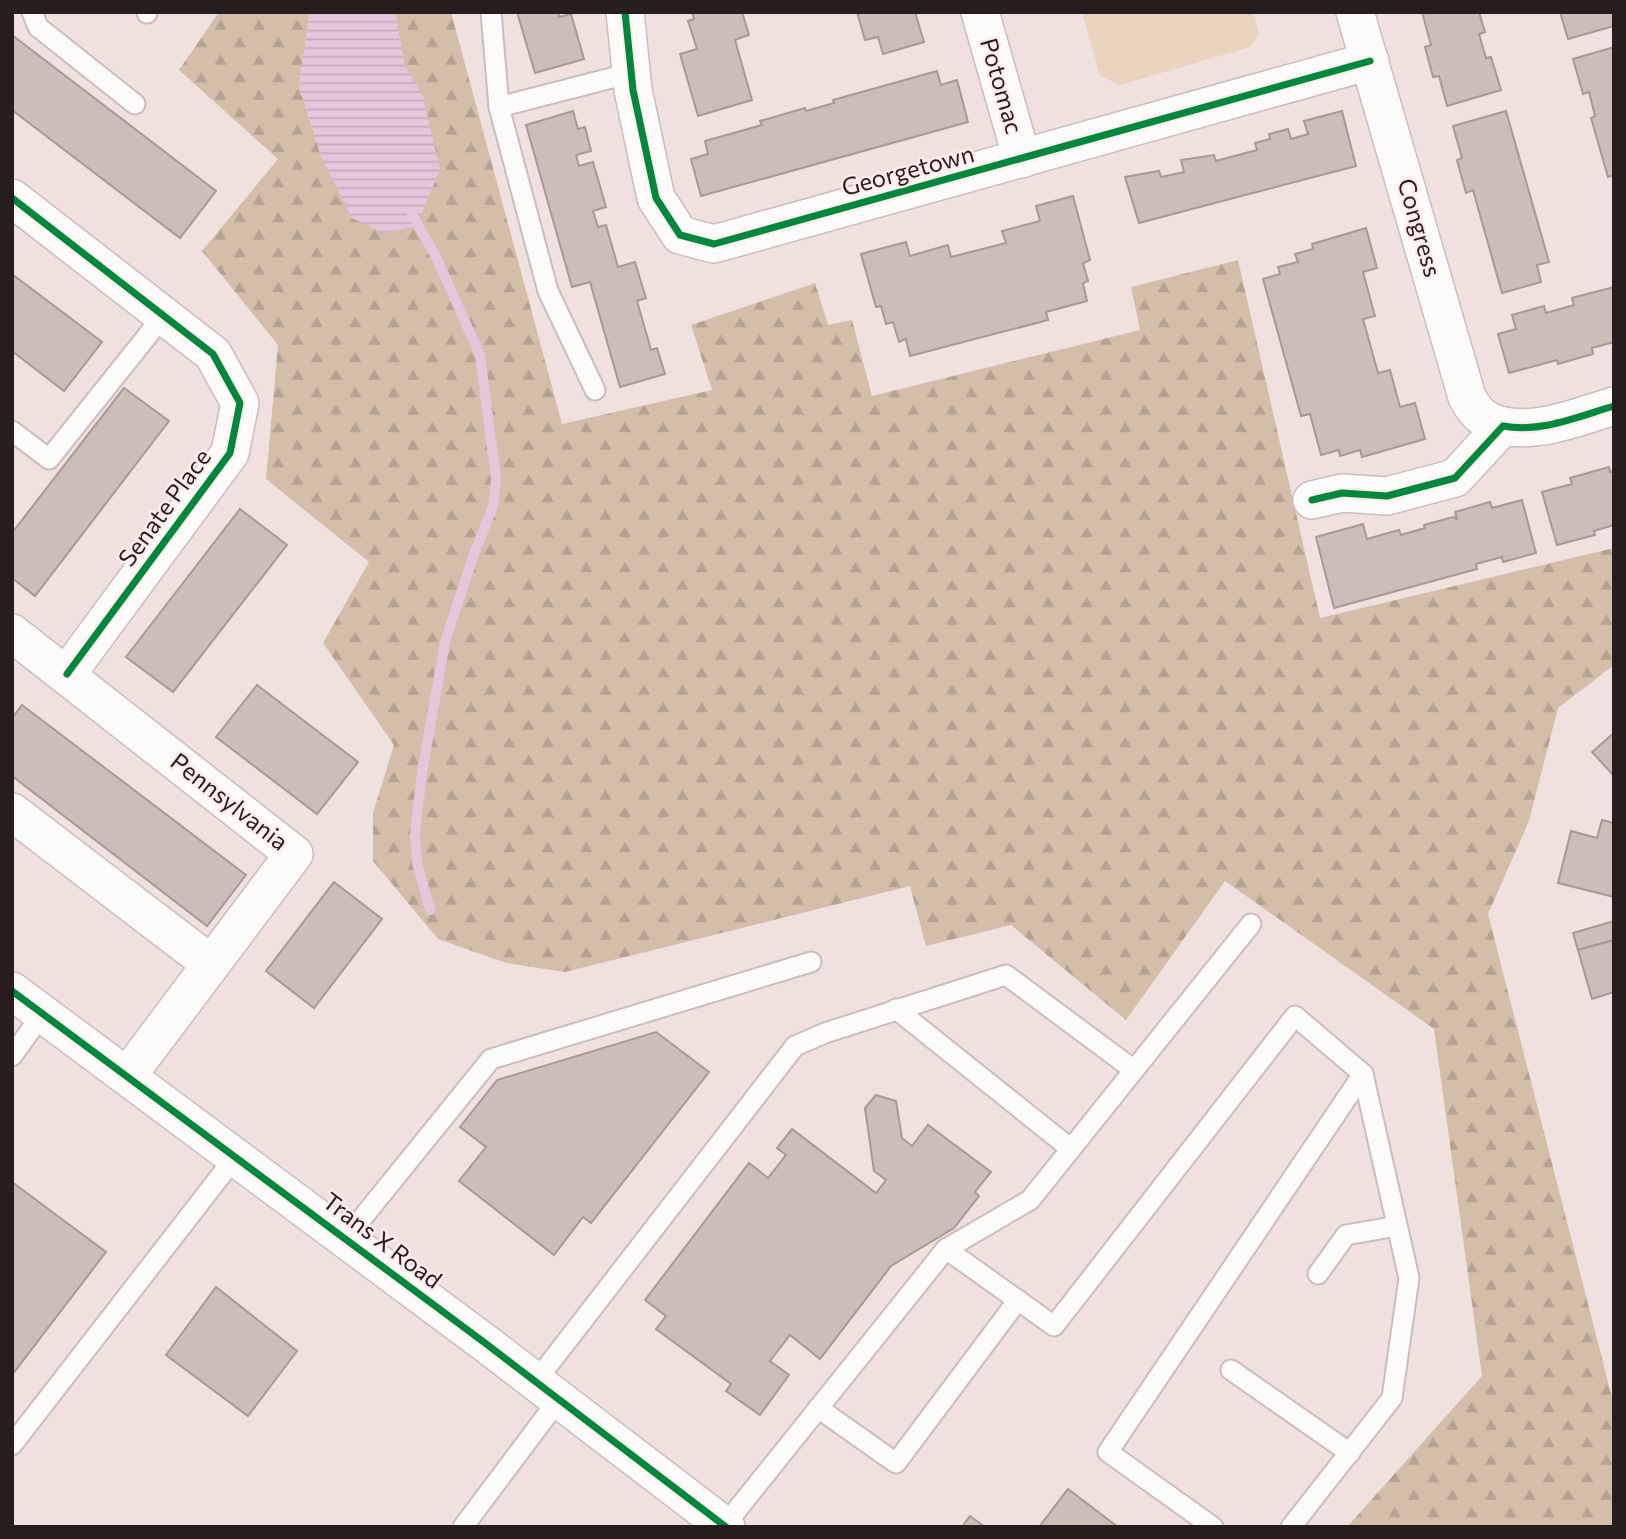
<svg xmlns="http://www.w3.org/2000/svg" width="1626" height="1539" viewBox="0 0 1626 1539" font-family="Commissioner,sans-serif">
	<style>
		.forest { fill: url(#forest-firs) }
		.pitch { fill: #e8d4bf }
		.water { fill: url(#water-rules) }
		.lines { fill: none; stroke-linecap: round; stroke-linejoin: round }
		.stream { stroke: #e5c6dd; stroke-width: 10 }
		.building { fill: #ccbdb7; stroke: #a49a96; stroke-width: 2 }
		.lane-casing { stroke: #c9bebd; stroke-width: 23 }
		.street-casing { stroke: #c9bebd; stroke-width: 40 }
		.lane { stroke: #fdfafa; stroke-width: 19 }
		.street { stroke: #fdfafa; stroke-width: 37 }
		.cycleway-casing { stroke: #fcecea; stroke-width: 11 }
		.cycleway { stroke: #00873e; stroke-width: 7 }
		.labels { text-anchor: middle; stroke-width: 5; stroke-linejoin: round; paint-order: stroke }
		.street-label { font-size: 24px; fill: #271d1d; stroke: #fcecea }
	</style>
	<defs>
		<pattern id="forest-firs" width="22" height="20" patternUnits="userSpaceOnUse" patternTransform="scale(1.75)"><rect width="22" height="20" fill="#d3bea9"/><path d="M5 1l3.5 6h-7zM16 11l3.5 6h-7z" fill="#b5a391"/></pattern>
		<pattern id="water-rules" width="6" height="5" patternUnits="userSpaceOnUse" patternTransform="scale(1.75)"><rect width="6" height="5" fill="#e5c6dd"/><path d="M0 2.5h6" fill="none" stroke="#c4aabd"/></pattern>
	</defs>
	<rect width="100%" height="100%" fill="#f0e1df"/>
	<path class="forest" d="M219,12H310L299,86L321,156L354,219L404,64L395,12H451L562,424L712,390L691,325L815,283L828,325L852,320L872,396L1140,330L1131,287L1238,260L1320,618L1614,548V665L1558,708L1529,821L1488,914L1614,1405V1527H1347L1482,1376L1434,1029L1225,881L1126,1020L1011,925L926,946L910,886L565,972L506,963L438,939L373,861V813L394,745L323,643L369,562L266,479L278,345L202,251L278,159L179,70Z"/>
	<path class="pitch" d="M1082,12H1253L1259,34L1250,47L1120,85L1100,76Z"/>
	<path class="water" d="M310,12H395L404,64L423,96L440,170L416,226L384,233L352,218L321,156L299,86Z"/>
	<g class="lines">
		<path class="stream" d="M411,212L436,257L480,355L496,479L493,506L474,554L445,642L422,773L415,833L417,863L430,910"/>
	</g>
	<g class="building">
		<path d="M517,12H558L559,17L571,14L584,59L535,73Z"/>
		<path d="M692,12H742L749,35L735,40L752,100L698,116L680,54L697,49L688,21L694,19Z"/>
		<path d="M857,12H915L924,42L883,54L878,37L865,40Z"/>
		<path d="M1422,12H1479L1485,32L1479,34L1486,58L1491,57L1501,90L1447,106L1439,76L1433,77L1425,47L1431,45Z"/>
		<path d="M1560,12H1614V26L1568,39Z"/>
		<path d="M12,35L216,191L180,238L12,110Z"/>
		<path d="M1614,47V175L1608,177L1591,118L1595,116L1589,92L1583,94L1573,59Z"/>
		<path d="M937,71L941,85L957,80L968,122L701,196L691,159L708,154L705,141L762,125L760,121L805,108L806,111L834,103L833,100Z"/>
		<path d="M573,111L578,129L585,127L591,151L576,155L579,166L593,162L606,207L593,211L598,227L606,225L618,267L635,262L646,298L637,301L651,350L657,348L665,374L620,387L590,282L572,287L526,125Z"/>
		<path d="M1342,111L1356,166L1139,223L1125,177L1159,171L1161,177L1184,172L1181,160L1214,155L1216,161L1257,150L1255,143L1270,139L1269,134L1288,129L1291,139L1308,134L1304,121Z"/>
		<path d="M1506,111L1549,262L1537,265L1541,282L1502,293L1473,190L1466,193L1457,160L1462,158L1453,126Z"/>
		<path d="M1073,196L1090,260L1083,263L1088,281L1083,283L1087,301L1046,312L1048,320L910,356L906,339L899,342L893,322L886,324L881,306L876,307L861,254L906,242L910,256L948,245L951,257L1006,243L1002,231L1040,221L1036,206Z"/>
		<path d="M1366,228L1377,268L1363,272L1375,316L1363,319L1378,373L1390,370L1400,407L1415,403L1425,439L1362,457L1360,450L1340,456L1339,450L1321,455L1310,414L1301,416L1263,279L1280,274L1278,267L1298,262L1295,254L1313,249L1312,244Z"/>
		<path d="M12,274L102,342L64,391L12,351Z"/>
		<path d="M1614,287V342L1592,348L1593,354L1558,364L1557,360L1509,373L1498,334L1516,329L1512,315L1544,306L1546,313L1574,305L1572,298Z"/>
		<path d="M124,388L169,421L35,596L12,578V533Z"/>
		<path d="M1609,467L1610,472L1614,471V525L1594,531L1595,535L1557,545L1542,492L1572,484L1570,478Z"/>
		<path d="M1522,500L1536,553L1503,562L1502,557L1476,564L1477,569L1334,608L1316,537L1363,524L1367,539L1399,530L1401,535L1425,528L1424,525L1453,517L1457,519L1455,512L1490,502L1492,508Z"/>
		<path d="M240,509L287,545L173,692L126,657Z"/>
		<path d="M257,685L358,762L317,814L216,737Z"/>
		<path d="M22,705L246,875L207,926L12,776V718Z"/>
		<path d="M1614,733V776L1592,752Z"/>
		<path d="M1602,820L1614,823V897L1558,883L1571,831L1597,838Z"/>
		<path d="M334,882L382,919L314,1008L266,971Z"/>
		<path d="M1614,921V940L1578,950L1573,933Z"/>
		<path d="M1614,940V992L1592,999L1578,950Z"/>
		<path d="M656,1032L709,1072L591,1223L583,1217L554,1255L459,1181L486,1147L460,1127L497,1080Z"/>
		<path d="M876,1095L896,1101L902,1138L912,1146L928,1125L991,1172L975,1192L979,1196L954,1228L891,1266L820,1359L790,1335L770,1361L789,1375L760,1415L726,1391L731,1384L656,1329L666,1316L645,1300L749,1163L768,1178L786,1155L777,1148L792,1129L876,1193L886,1180L874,1171L865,1108Z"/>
		<path d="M12,1182L106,1252L12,1375Z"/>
		<path d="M216,1287L297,1351L248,1416L166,1355Z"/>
		<path d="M1068,1489L1118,1527H1039Z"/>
		<path d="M970,1516L985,1527H962Z"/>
	</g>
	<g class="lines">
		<defs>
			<g id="lane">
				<path d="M32,12L38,27L135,104"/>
				<path d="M147,12V13"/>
				<path d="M491,12L499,107L631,73"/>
				<path d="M499,107L548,291L595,390"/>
				<path d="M12,431L49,459L164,315"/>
				<path d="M896,1009L1071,1149"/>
				<path d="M12,1056L43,1013"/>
				<path d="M346,1238L491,1059L811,962"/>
				<path d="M946,1249L1030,1200L1251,924"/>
				<path d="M1318,1274L1346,1235L1397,1226"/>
				<path d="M1231,1370L1350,1453"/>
				<path d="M536,1381L795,1046L825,1033L1006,975L1134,1070"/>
				<path d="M818,1408L896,1463L1018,1300"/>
				<path d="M12,1445L236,1156"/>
				<path d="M724,1526L946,1249L1054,1326L1295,1016L1363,1074L1409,1278L1392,1398L1291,1527"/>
				<path d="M463,1527L559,1399"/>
				<path d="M1213,1527L1108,1452L1363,1074"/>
			</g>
			<g id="street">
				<path d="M625,12L633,90L656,198L680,235L714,244L1370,61"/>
				<path d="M980,12L1022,159"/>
				<path d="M1355,12L1467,397C1476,414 1484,421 1503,426"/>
				<path d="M12,198L213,354L240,403L230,453L67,674"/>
				<path d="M1312,500L1342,493L1387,496L1455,478L1503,426C1541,433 1577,417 1614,406"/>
				<path d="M12,633L294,854L128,1075"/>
				<path d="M12,812L211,964"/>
				<path d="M12,991L485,1343L726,1527"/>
			</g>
		</defs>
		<use href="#lane" class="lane-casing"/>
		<use href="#street" class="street-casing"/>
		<use href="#lane" class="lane"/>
		<use href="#street" class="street"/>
		<defs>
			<g id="cycleway">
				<path d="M625,12L633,90L656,198L680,235L714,244L1370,61"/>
				<path d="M12,198L213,354L240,403L230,453L67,674"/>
				<path d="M1312,500L1342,493L1387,496L1455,478L1503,426C1541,433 1577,417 1614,406"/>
				<path d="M12,991L485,1343L726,1527"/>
			</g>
		</defs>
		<use href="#cycleway" class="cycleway-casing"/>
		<use href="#cycleway" class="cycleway"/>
	</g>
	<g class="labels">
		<g class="street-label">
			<text transform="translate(1001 86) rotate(74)" y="8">Potomac</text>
			<text transform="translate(908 171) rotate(-15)" y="8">Georgetown</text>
			<text transform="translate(1419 228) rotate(74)" y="8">Congress</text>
			<text transform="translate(165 508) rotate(-54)" y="8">Senate Place</text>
			<text transform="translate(229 802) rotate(38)" y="8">Pennsylvania</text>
			<text transform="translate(382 1241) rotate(37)" y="8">Trans X Road</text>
		</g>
	</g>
	<rect width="1626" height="1539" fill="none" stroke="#271d1d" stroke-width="28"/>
</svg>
